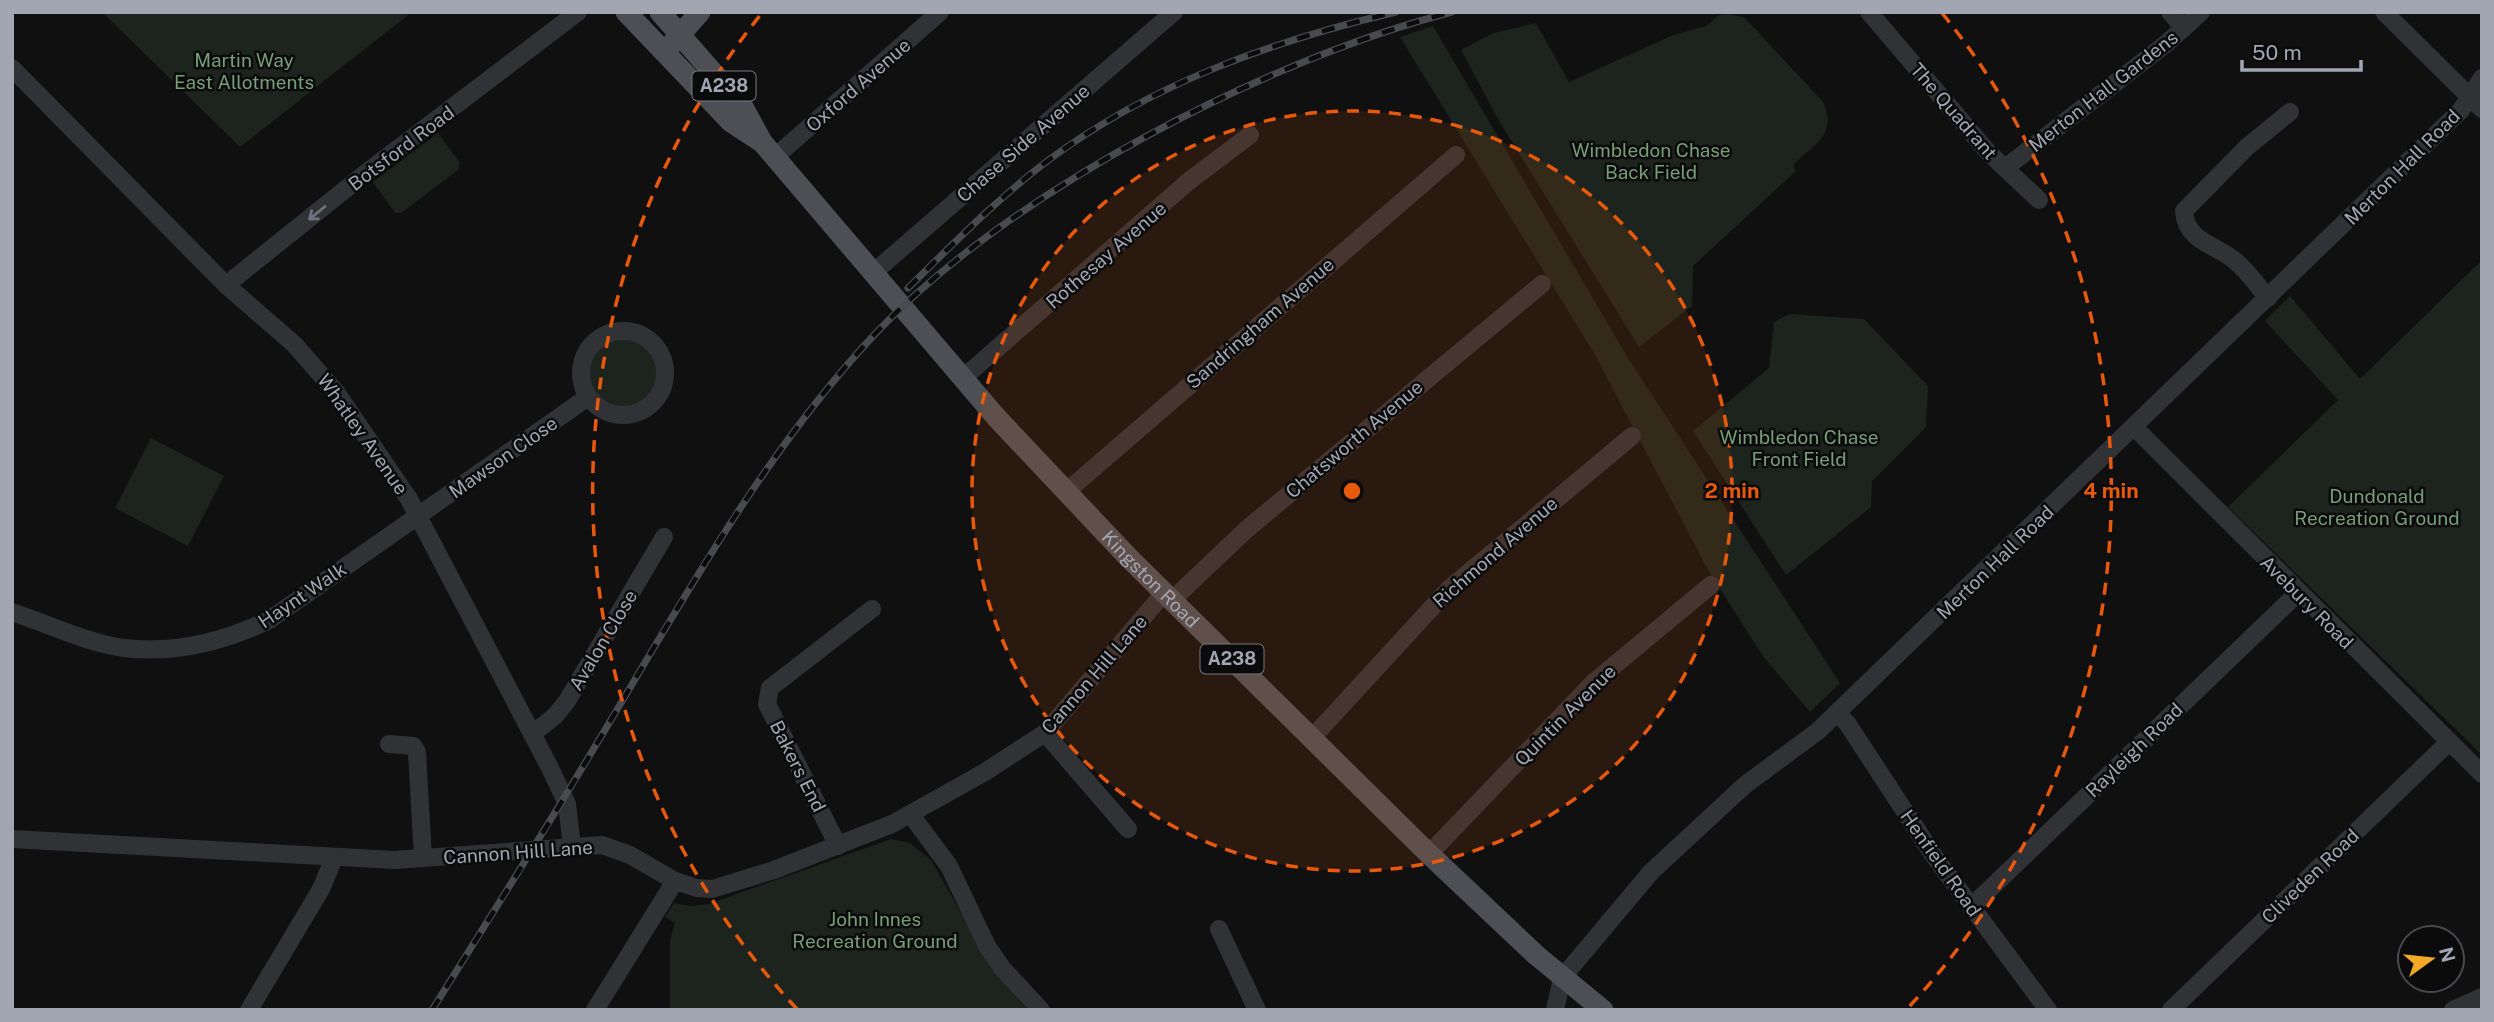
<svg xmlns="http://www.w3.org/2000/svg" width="2494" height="1022" viewBox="0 0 2494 1022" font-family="'Public Sans',sans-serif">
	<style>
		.green { fill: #1c241d }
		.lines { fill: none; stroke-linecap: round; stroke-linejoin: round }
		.minor { stroke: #313236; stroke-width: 18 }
		.major { stroke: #4d4f55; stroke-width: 21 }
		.rail-casing { stroke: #484a4f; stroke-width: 7 }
		.rail { stroke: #0b0b0c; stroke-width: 4.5; stroke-dasharray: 13; stroke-linecap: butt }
		.oneway { stroke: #6f727a }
		.ring { fill: none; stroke: #e8590c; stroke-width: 3.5; stroke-dasharray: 12 9 }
		.labels { text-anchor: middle; stroke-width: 5; stroke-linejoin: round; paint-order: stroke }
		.shield { fill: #0b0b0c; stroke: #747880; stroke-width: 2 }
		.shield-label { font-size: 18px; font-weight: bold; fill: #a1a6b2 }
		.park-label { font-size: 19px; fill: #779e78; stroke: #0b0b0c }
		.street-label { font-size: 19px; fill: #a1a6b2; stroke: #0b0b0c }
		.centre { fill: #e8590c; stroke: #0b0b0c; stroke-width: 3.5 }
		.ring-label { font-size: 21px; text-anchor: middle; font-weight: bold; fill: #e8590c; stroke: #0b0b0c; stroke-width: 5; stroke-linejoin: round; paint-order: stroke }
	</style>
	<rect width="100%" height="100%" fill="#101011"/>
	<g class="green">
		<path d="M102,12H412L240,147Z"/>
		<path d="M1729,14L1745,18L1824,103C1836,136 1816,142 1793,165L1796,171L1693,266L1692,306L1639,347L1499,121L1461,50L1494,33L1536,23L1569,82L1671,36L1706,26L1719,15Z"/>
		<path d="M1433,26L1628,358L1840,683L1810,712L1762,655L1708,570L1595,355L1400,37Z"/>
		<path d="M438,133L460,163L458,170L401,213H395L373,182Z"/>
		<path d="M2482,260V755L2228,507L2338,400L2265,321L2290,296L2360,379Z"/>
		<path d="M1790,314L1864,319L1928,386L1926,427L1872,481L1871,507L1786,575L1693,431L1769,368L1774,322Z"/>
		<circle cx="623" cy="373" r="34"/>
		<path d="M151,438L224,476L188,546L115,508Z"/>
		<path d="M891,839L910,843L931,860L995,972L1028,1010H670V940L675,923L665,917L674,903L690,906L709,904Z"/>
	</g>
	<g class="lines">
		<g class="minor">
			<path d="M1869,12L1988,152L2039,200"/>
			<path d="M2170,12L2184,28"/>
			<path d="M2384,12L2482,109"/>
			<path d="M12,68L226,285L294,344L336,392L409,499L550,768L567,804L572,847"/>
			<path d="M775,157L940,12"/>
			<path d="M2005,168L2167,43L2201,12"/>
			<path d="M873,273L1174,12"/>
			<path d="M226,285L362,176L578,12"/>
			<path d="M2268,298C2257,285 2247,270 2234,260C2217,245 2186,242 2184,211L2247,147L2290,112"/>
			<circle cx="623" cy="373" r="42"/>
			<path d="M963,378L1189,181L1250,135"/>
			<path d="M2135,428L2482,774"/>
			<path d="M1066,492L1456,155"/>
			<path d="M1172,600L1247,529L1542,284"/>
			<path d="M12,612C48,624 87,643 124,648C174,654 225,641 269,620L588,397"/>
			<path d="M1837,713L1847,723L1934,856L2048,1010"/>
			<path d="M1045,733L1128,829"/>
			<path d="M532,734L555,716L567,701L664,537"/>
			<path d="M1311,739L1449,589L1632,436"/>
			<path d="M389,744L413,746L417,752L423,858"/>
			<path d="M911,815L949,866L987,946L1002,968L1041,1010"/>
			<path d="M12,839L395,860L602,845L630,855L675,881L697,888L712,889L774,870L892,824L985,772L1045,733L1164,593"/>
			<path d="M838,846L767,704L770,688L872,609"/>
			<path d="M1429,854L1593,683L1711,585"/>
			<path d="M1971,907L2298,593"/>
			<path d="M1219,929L1257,1010"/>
			<path d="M249,1010L321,889L334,858"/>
			<path d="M595,1010L675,881"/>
			<path d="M1555,1010L1562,978L1651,872L1745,785L1818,731L1849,701L2427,143L2461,110L2482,78"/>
			<path d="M2171,1010L2449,742"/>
			<path d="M2453,1010L2482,997"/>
		</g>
		<g class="major">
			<path d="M626,12L731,122L760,141"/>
			<path id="s1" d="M660,12L743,107L762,142L996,417L1128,557L1429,854L1536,955L1603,1010"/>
			<path d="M671,45L700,12"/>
		</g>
		<defs>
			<g id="rail">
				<path d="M908,288C953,244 999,197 1050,159C1153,83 1273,41 1396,12"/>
				<path d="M432,1010C494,911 556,813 615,713C693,582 770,446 875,334C1009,192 1263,61 1452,12"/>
			</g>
		</defs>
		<use href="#rail" class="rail-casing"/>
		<use href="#rail" class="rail"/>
	</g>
	<defs><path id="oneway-shaft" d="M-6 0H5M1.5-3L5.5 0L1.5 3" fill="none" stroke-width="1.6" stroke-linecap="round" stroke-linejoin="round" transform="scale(1.75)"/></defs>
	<use class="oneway" href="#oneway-shaft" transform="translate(317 213) rotate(141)"/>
	<circle cx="1352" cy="491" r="380" fill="#e8590c" fill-opacity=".12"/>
	<g class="ring">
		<circle cx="1352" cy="491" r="380"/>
		<path d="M797 1009A759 759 0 0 1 762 13M1942 13A759 759 0 0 1 1907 1009"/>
	</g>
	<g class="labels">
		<g class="shield">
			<rect x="692.5" y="71.5" width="63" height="29" rx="5"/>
			<rect x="1200.5" y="644.5" width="63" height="29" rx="5"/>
		</g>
		<g class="shield-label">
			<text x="724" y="92">A238</text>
			<text x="1232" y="665">A238</text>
		</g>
		<g class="park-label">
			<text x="244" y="67">Martin Way<tspan x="244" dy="22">East Allotments</tspan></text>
			<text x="1651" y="157">Wimbledon Chase<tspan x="1651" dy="22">Back Field</tspan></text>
			<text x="1799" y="444">Wimbledon Chase<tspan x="1799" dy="22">Front Field</tspan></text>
			<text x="2377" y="503">Dundonald<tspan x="2377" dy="22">Recreation Ground</tspan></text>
			<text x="875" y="926">John Innes<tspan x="875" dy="22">Recreation Ground</tspan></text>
		</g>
		<g class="street-label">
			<text transform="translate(858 85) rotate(-41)" y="7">Oxford Avenue</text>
			<text transform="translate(2103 91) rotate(-38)" y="7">Merton Hall Gardens</text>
			<text transform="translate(1954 111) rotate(49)" y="7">The Quadrant</text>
			<text transform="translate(1023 143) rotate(-41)" y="7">Chase Side Avenue</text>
			<text transform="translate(401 148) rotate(-37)" y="7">Botsford Road</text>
			<text transform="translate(2402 167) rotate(-45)" y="7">Merton Hall Road</text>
			<text transform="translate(1106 255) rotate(-41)" y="7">Rothesay Avenue</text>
			<text transform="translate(1260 323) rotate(-41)" y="7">Sandringham Avenue</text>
			<text transform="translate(363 434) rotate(55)" y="7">Whatley Avenue</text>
			<text transform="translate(1354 439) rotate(-40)" y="7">Chatsworth Avenue</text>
			<text transform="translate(503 457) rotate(-35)" y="7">Mawson Close</text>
			<text transform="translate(1495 552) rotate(-41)" y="7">Richmond Avenue</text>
			<text transform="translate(1995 562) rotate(-44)" y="7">Merton Hall Road</text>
			<text dy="7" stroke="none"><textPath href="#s1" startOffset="751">Kingston Road</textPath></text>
			<text transform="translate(302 595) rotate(-34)" y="7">Haynt Walk</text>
			<text transform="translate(2307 602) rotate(45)" y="7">Avebury Road</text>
			<text transform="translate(603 640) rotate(-59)" y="7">Avalon Close</text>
			<text transform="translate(1094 674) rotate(-49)" y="7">Cannon Hill Lane</text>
			<text transform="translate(1565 715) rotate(-45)" y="7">Quintin Avenue</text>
			<text transform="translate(2134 750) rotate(-44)" y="7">Rayleigh Road</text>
			<text transform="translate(798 766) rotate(63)" y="7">Bakers End</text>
			<text transform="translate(518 852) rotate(-4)" y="7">Cannon Hill Lane</text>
			<text transform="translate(1941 863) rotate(55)" y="7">Henfield Road</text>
			<text transform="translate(2310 876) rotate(-44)" y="7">Cliveden Road</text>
		</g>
	</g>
	<circle cx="1352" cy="491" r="10" class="centre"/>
	<g class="ring-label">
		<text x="1732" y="498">2 min</text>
		<text x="2111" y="498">4 min</text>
	</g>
	<rect width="2494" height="1022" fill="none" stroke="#a1a6b2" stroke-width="28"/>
	<g transform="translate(2431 959) rotate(75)"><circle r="33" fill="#0b0b0c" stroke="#47494e" stroke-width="2"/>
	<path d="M0-5L12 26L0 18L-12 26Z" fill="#f3a925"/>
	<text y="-10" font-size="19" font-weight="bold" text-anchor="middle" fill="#a1a6b2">N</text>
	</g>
	<path d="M2242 60v10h119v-10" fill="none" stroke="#a1a6b2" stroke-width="3.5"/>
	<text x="2252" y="60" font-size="21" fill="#a1a6b2" stroke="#0b0b0c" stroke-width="5" paint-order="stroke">50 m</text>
</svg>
